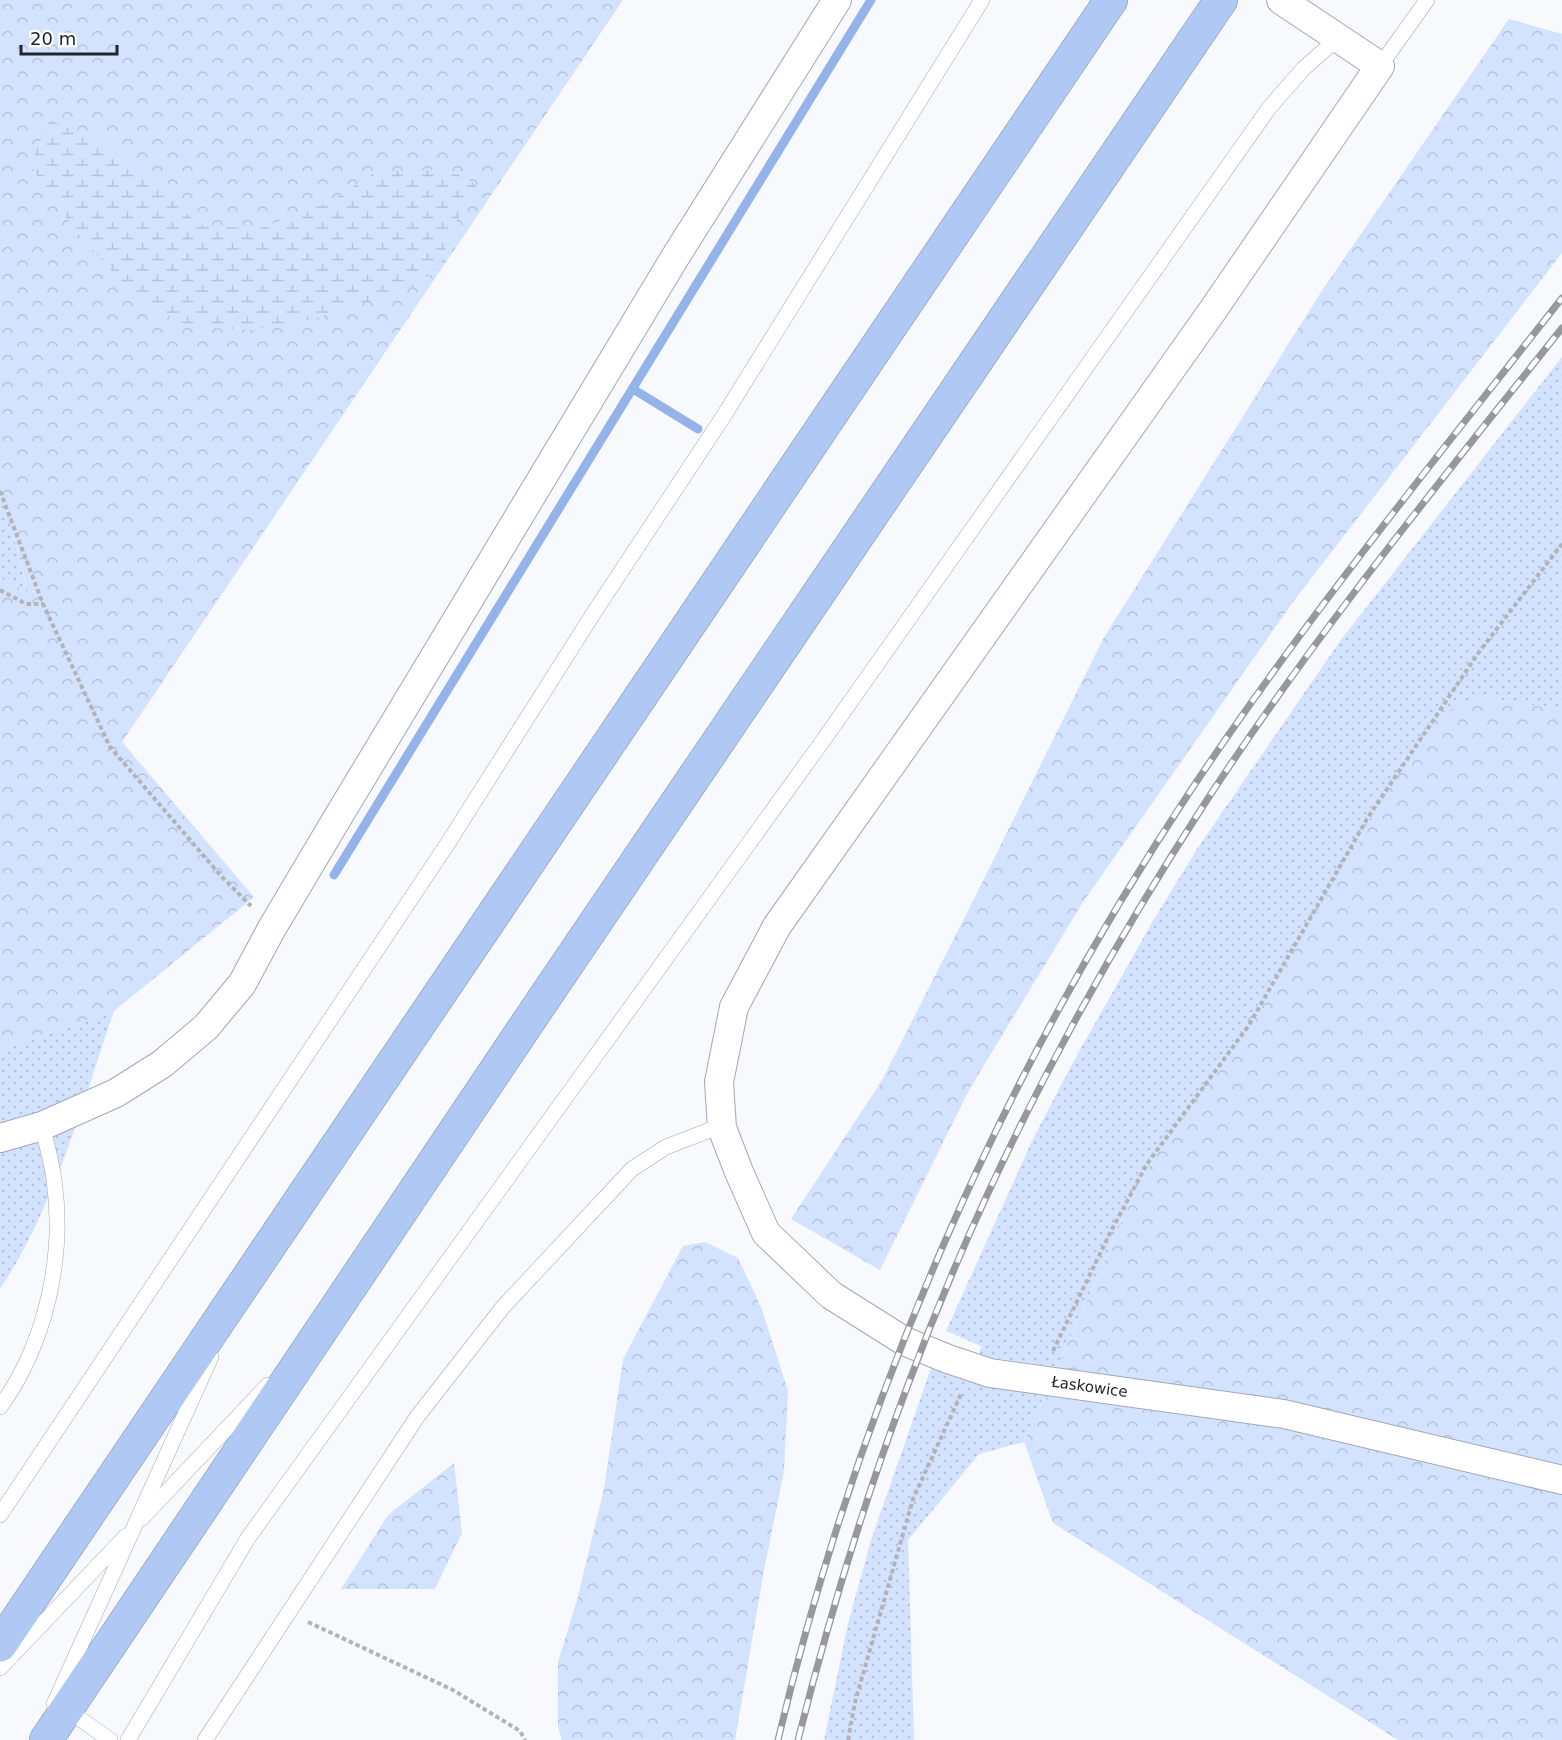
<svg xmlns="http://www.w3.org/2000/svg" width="1562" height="1740" viewBox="0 0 1562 1740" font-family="'DejaVu Sans',sans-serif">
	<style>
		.grass { fill: url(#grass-dots) }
		.forest { fill: url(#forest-crowns) }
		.wetland { fill: url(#wetland-marsh) }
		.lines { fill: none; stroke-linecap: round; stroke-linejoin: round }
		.stream { stroke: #95b3eb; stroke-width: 9 }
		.lane-casing { stroke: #a0a8b7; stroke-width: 16 }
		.street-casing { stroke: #a0a8b7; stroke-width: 30 }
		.highway-casing { stroke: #7e8fae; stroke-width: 34 }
		.path { stroke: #b1b3b7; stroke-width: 4; stroke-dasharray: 4.5 3; stroke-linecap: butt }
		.lane { stroke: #fff; stroke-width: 15 }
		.street { stroke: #fff; stroke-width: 28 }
		.highway { stroke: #b0c8f4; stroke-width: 33 }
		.rail-casing { stroke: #96989d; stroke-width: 7 }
		.rail { stroke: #fff; stroke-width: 4.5; stroke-dasharray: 14; stroke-linecap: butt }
		.labels { text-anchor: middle; stroke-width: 4.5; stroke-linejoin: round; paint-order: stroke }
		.street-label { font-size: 15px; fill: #22252b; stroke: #fff }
	</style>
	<defs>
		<pattern id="grass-dots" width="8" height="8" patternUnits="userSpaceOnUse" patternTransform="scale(1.5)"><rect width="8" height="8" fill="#d3e2fe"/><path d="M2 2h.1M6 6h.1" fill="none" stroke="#b5c2da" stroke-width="1.8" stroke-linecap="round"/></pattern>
		<pattern id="forest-crowns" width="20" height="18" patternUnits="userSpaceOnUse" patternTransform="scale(1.5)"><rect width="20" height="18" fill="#d3e2fe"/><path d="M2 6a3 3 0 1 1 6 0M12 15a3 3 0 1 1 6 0" fill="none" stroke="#b5c2da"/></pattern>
		<pattern id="wetland-marsh" width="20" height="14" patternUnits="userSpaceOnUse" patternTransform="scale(1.5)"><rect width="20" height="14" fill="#d3e2fe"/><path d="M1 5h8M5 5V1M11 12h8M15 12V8" fill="none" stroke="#b5c2da"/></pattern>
	</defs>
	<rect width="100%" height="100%" fill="#f8f9fd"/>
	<g class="grass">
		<path d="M1562,357V710L1475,696L1291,956L1143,1174L1057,1367L979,1356L981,1346L946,1331L1032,1141L1071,1066L1154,919L1199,846L1340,641Z"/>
		<path d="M0,482L28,593L0,578Z"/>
		<path d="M114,1011C83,1102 54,1209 0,1289V1050Z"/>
		<path d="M931,1368C968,1385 1006,1389 1045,1394L1024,1442L979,1454L908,1540L914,1740H824L848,1624L871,1540Z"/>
	</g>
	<g class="forest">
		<path d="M0,0H623L122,742L254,897L114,1011L0,1050V578L28,592L0,482Z"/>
		<path d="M1509,19L1562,34V253L1293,602L1083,902L969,1090L880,1270L791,1219L881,1082L976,895L1103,639L1323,289Z"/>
		<path d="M1475,696L1562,710V1740H1398L1053,1523L1024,1442L1143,1174L1291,956L1429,722Z"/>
		<path d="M705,1242L738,1258L761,1307L788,1391L784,1471L764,1570L735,1740H562L558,1727V1662L577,1600L604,1489L623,1359L683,1246Z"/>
		<path d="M454,1463L462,1533L435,1589H341L388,1515Z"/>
	</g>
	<path class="wetland" d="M49,120L101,140L153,178L198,225L259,229L331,201L376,172L448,169L477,185L452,229L439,269L411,288L313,319L255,330L189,327L131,293L75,230L30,165Z"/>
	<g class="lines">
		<g class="stream">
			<path d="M633,389L698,429"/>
			<path d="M334,875L871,0"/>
		</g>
		<defs>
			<g id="lane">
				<path d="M1380,66L1427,0"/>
				<path d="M0,1407C46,1344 65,1256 54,1180C52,1162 46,1143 42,1126"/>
				<path d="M0,1515L448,843L595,611L723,417L982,0"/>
				<path d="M142,1518L268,1385"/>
				<path d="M0,1668L126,1536"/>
				<path d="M54,1704L211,1357"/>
				<path d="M66,1709L110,1740"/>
				<path d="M128,1740L248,1538L822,742L1269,108L1303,69L1338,38"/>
				<path d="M205,1740L417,1417L503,1307L632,1169L666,1147L710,1130L722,1128"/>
			</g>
			<g id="street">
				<path id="s1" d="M1281,0L1380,66L1213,310L777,926L734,1007L719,1082L722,1128L739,1172L766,1233L831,1295L904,1341L948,1359L990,1373L1284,1414L1562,1480"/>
				<path d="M0,1138L42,1126L116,1093L162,1064L206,1027L242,984L272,928L335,822L674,259L837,0"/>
			</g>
			<g id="highway">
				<path d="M0,1645L1111,0"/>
				<path d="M46,1740L545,997L1221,0"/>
			</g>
		</defs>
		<use href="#lane" class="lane-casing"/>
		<use href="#street" class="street-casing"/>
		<use href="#highway" class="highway-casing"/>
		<g class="path">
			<path d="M0,491L43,604L110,747L222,877L251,906"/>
			<path d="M0,590L26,604H43"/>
			<path d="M1053,1351L1111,1231L1147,1164L1249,1025L1367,819L1479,652L1562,544"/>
			<path d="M308,1622L453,1690L520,1731L525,1740"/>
			<path d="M848,1740L855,1702L913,1499L961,1394"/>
		</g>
		<use href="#lane" class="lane"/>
		<use href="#street" class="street"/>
		<use href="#highway" class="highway"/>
		<defs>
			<g id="rail">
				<path d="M778,1740C858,1403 999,1079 1191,790C1305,619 1435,460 1562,298"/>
				<path d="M798,1740C828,1621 863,1504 906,1390C982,1184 1085,988 1205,803C1313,637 1439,483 1562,328"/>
			</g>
		</defs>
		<use href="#rail" class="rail-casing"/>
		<use href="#rail" class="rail"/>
	</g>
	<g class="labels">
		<g class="street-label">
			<text dy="5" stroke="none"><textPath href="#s1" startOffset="1866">Łaskowice</textPath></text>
		</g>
	</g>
	<path d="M21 45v9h96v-9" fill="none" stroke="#22252b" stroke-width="3"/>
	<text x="30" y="45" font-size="18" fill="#22252b" stroke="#ffffff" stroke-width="4.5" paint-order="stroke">20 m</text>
</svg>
